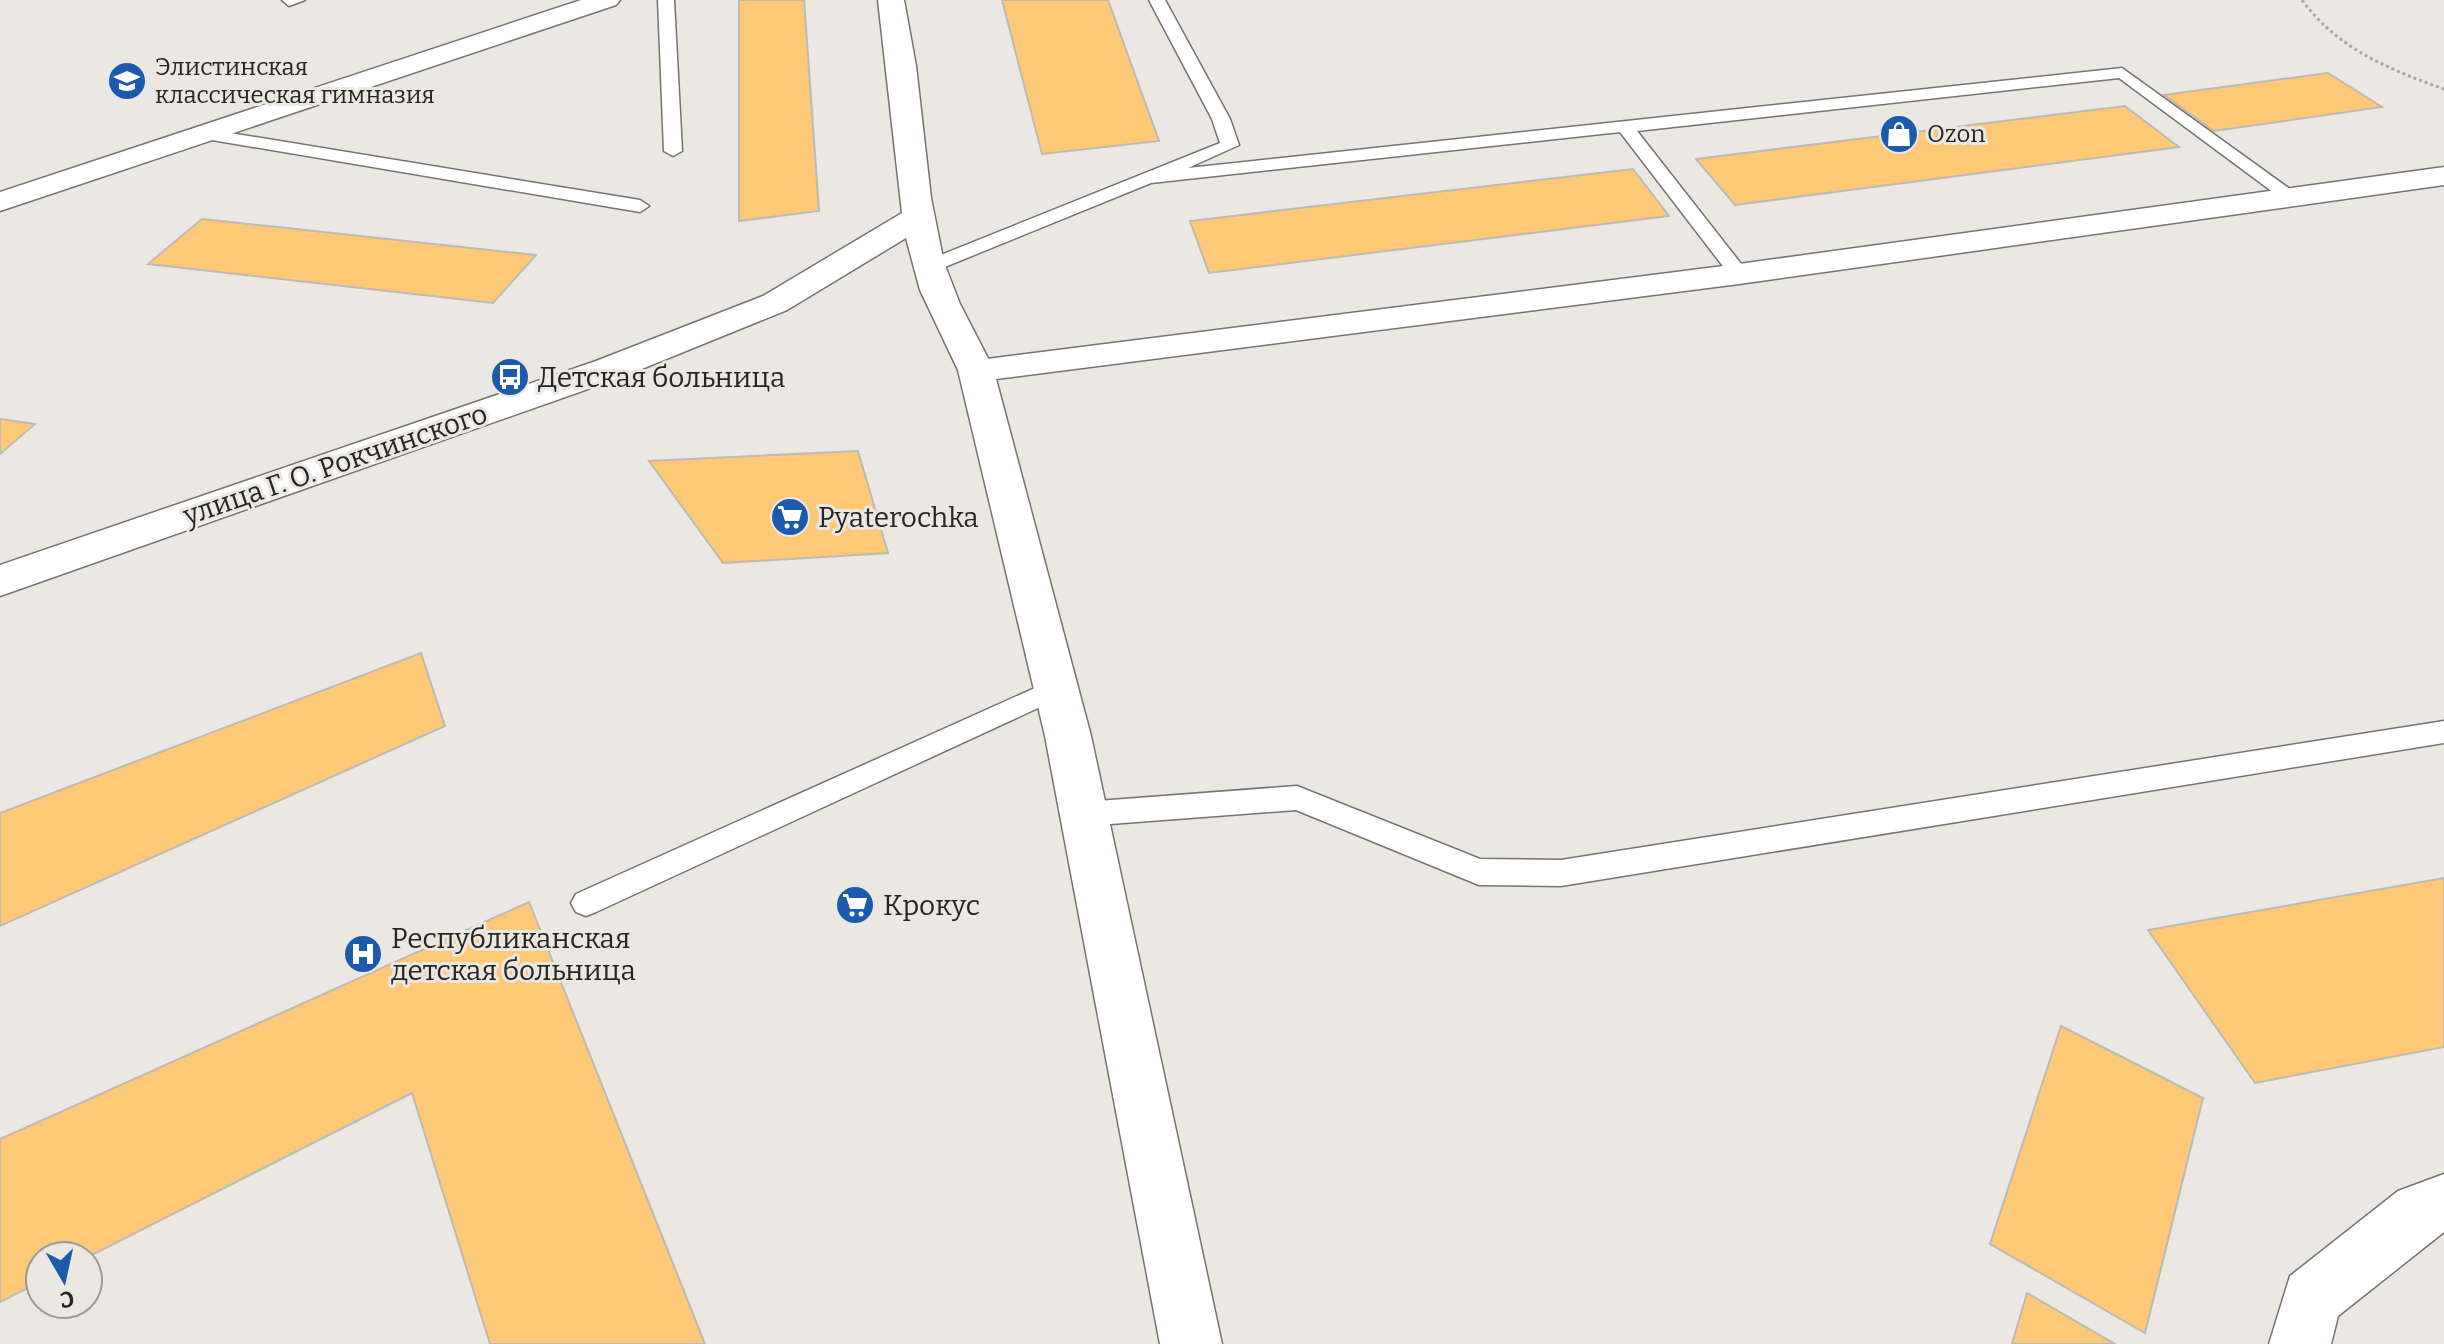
<svg xmlns="http://www.w3.org/2000/svg" width="2444" height="1344" viewBox="0 0 2444 1344" font-family="Bitter,serif">
	<style>
		.building { fill: #fec977; stroke: #bebab5; stroke-width: 2 }
		.lines { fill: none; stroke-linecap: round; stroke-linejoin: round }
		.service-casing { stroke: #77736e; stroke-width: 3 }
		.minor-casing { stroke: #77736e; stroke-width: 3 }
		.tertiary-casing { stroke: #77736e; stroke-width: 3 }
		.path { stroke: #aba8a3; stroke-width: 3; stroke-dasharray: 3 3; stroke-linecap: butt }
		.service { fill: #fff; fill-rule: evenodd }
		.minor { fill: #fff; fill-rule: evenodd }
		.tertiary { fill: #fff; fill-rule: evenodd }
		.labels { text-anchor: middle; stroke-width: 6; stroke-linejoin: round; paint-order: stroke }
		.far-poi-label { font-size: 24px; fill: #272623; stroke: #ebe7e2; text-anchor: start }
		.poi-label { font-size: 28px; fill: #272623; stroke: #ebe7e2; text-anchor: start }
		.street-label { font-size: 28px; fill: #272623; stroke: #ebe7e2 }
	</style>
	<rect width="100%" height="100%" fill="#ebe7e2"/>
	<g class="building">
		<path d="M739,0H804L819,211L739,221Z"/>
		<path d="M1002,0H1108L1159,141L1042,154Z"/>
		<path d="M2328,73L2382,107L2214,131L2164,95Z"/>
		<path d="M2125,106L2179,147L1735,205L1696,159Z"/>
		<path d="M1633,169L1669,216L1209,273L1190,221Z"/>
		<path d="M202,219L536,255L493,303L148,264Z"/>
		<path d="M0,419L35,424L0,454Z"/>
		<path d="M858,451L888,553L723,563L649,461Z"/>
		<path d="M421,653L445,726L0,926V813Z"/>
		<path d="M2444,878V1047L2255,1083L2148,930Z"/>
		<path d="M529,902L705,1344H490L412,1093L88,1257L40,1256V1282L0,1302V1139Z"/>
		<path d="M2061,1026L2203,1098L2145,1333L1990,1244Z"/>
		<path d="M2027,1293L2115,1344H2012Z"/>
	</g>
	<g class="lines">
		<defs>
			<g id="service">
				<path d="M282,0H305L289,6Z"/>
				<path d="M658,0H674L682,151L673,156L664,151Z"/>
				<path d="M1149,0H1165L1230,119L1239,145L1188,168L2122,68L2301,197L2292,203L2285,201L2119,78L1637,131L1749,274L1739,280L1732,278L1620,132L1151,183L935,271H921L918,267L921,263L1220,143L1212,119Z"/>
				<path d="M206,129L640,200L649,206L640,212L200,138L197,134Z"/>
				<path d="M1055,679L1064,682L1068,689L1064,696L596,912L586,916L576,912L571,903L576,894Z"/>
				<path d="M2444,721V743L1561,886L1479,885L1296,810L1084,826L1074,822L1070,814L1074,806L1084,802L1297,786L1480,859L1561,860Z"/>
			</g>
			<g id="minor">
				<path d="M581,0H620L616,5L0,211V192Z"/>
				<path d="M2444,167V185L1739,284L996,379L1091,736L1222,1344H1160L1045,736L958,370L963,362L1739,264Z"/>
				<path d="M2444,1174V1232L2338,1316L2331,1344H2269L2290,1276L2398,1191Z"/>
			</g>
			<path id="tertiary" d="M878,0H904L916,66L931,198L944,263L960,304L994,370L989,378L976,381L963,378L958,370L920,290L906,238L787,310L622,377L0,596V565L596,361L763,296L902,213Z"/>
		</defs>
		<use href="#service" class="service-casing"/>
		<use href="#minor" class="minor-casing"/>
		<use href="#tertiary" class="tertiary-casing"/>
		<path class="path" d="M2302,0C2338,49 2388,69 2444,89"/>
		<use href="#service" class="service"/>
		<use href="#minor" class="minor"/>
		<use href="#tertiary" class="tertiary"/>
	</g>
	<defs>
		<symbol id="school-disc" viewBox="-11 -11 22 22"><circle r="9.5" fill="#1c5aab" stroke="#ebe7e2"/><path d="M0-5L7-2L0 1L-7-2ZM-4 1L0 2.5L4 1V4Q0 6-4 4Z" fill="#fff"/></symbol>
		<symbol id="shop-disc" viewBox="-11 -11 22 22"><circle r="9.5" fill="#1c5aab" stroke="#ebe7e2"/><path d="M-5-2.5h2.3a2.7 3.5 0 0 1 5.4 0H5L5.5 6h-11ZM-1.5-2.5h3a1.5 2.3 0 0 0-3 0Z" fill="#fff"/></symbol>
		<symbol id="bus-disc" viewBox="-11 -11 22 22"><circle r="9.5" fill="#1c5aab" stroke="#ebe7e2"/><path d="M-5-6H5V4H4V6H2V4H-2V6H-4V4H-5ZM-3.5-4V0h7V-4ZM-3.5 1.2v1.5H-2V1.2ZM2 1.2v1.5H3.5V1.2Z" fill="#fff"/></symbol>
		<symbol id="supermarket-disc" viewBox="-11 -11 22 22"><circle r="9.5" fill="#1c5aab" stroke="#ebe7e2"/><path d="M-6-5.5h2.5l.6 2H6L4.5 2H-2.5L-4.4-4H-6ZM-1.5 3.2a1.3 1.3 0 1 0 .1 0ZM3 3.2a1.3 1.3 0 1 0 .1 0Z" fill="#fff"/></symbol>
		<symbol id="hospital-disc" viewBox="-11 -11 22 22"><circle r="9.5" fill="#1c5aab" stroke="#ebe7e2"/><path d="M-5-5h3v3.5h4V-5h3V5h-3V1.5h-4V5h-3Z" fill="#fff"/></symbol>
	</defs>
	<g fill-rule="evenodd">
		<use href="#school-disc" x="105" y="59" width="44" height="44"/>
		<use href="#shop-disc" x="1877" y="112" width="44" height="44"/>
		<use href="#bus-disc" x="488" y="355" width="44" height="44"/>
		<use href="#supermarket-disc" x="768" y="495" width="44" height="44"/>
		<use href="#supermarket-disc" x="833" y="883" width="44" height="44"/>
		<use href="#hospital-disc" x="341" y="932" width="44" height="44"/>
	</g>
	<g class="labels">
		<g class="far-poi-label">
			<text x="155" y="75">Элистинская<tspan x="155" dy="28">классическая гимназия</tspan></text>
			<text x="1927" y="142">Ozon</text>
		</g>
		<g class="poi-label">
			<text x="538" y="387">Детская больница</text>
			<text x="818" y="527">Pyaterochka</text>
			<text x="883" y="915">Крокус</text>
			<text x="391" y="948">Республиканская<tspan x="391" dy="32">детская больница</tspan></text>
		</g>
		<g class="street-label">
			<text transform="translate(335 464) rotate(-19)" y="10">улица Г. О. Рокчинского</text>
		</g>
	</g>
	<g transform="translate(64 1280) rotate(171)"><circle r="38" fill="#ebe7e2" stroke="#9d9a96" stroke-width="2"/>
	<path d="M0-6L14 30L0 20L-14 30Z" fill="#1c5aab"/>
	<text y="-12" font-size="22" font-weight="bold" text-anchor="middle" fill="#272623">С</text>
	</g>
</svg>
